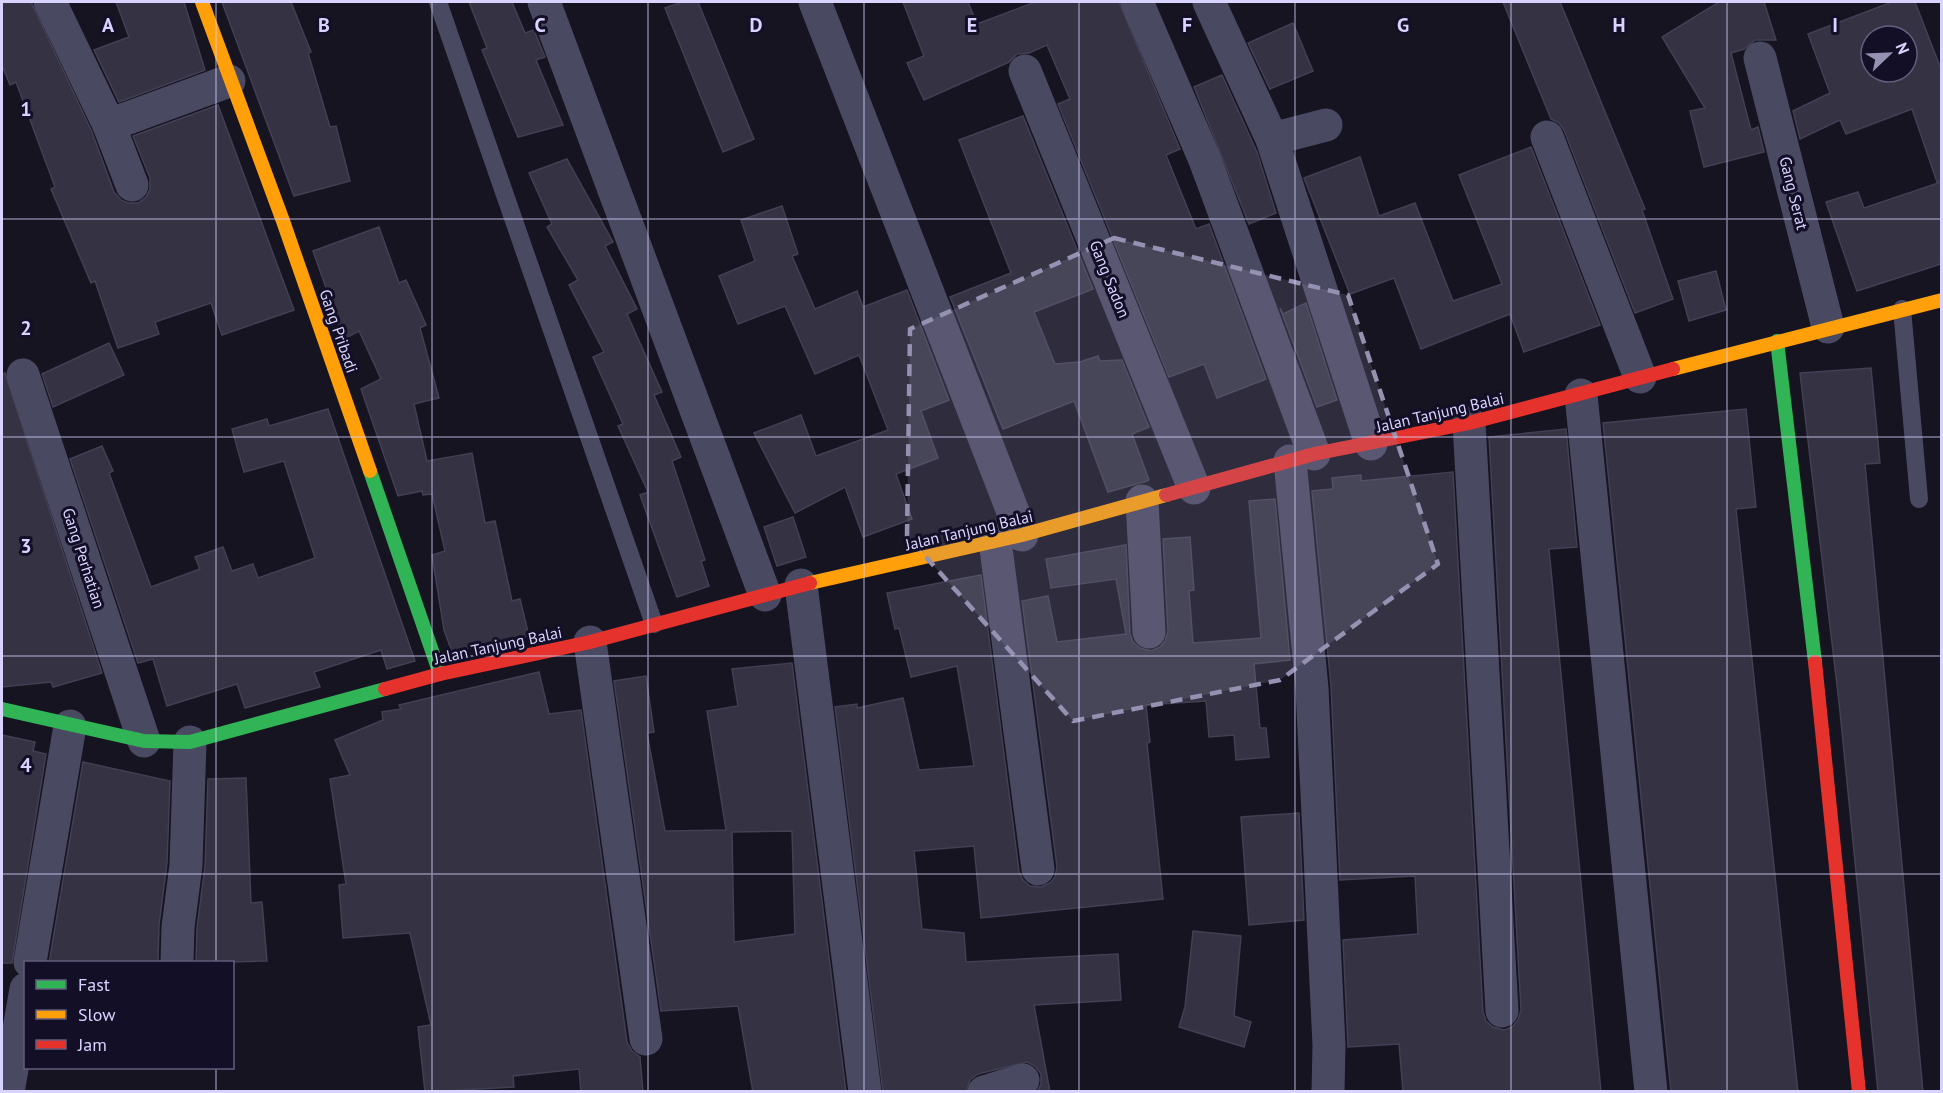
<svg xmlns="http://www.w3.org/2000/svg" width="1943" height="1093" viewBox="0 0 1943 1093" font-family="'PT Sans',sans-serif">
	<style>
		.building { fill: #343243; stroke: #433f54; stroke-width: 1.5; fill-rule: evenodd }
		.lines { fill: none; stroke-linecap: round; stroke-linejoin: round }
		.lane { stroke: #4a4962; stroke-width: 18 }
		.street { stroke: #4a4962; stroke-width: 33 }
		.fast { stroke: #30b455; stroke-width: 14 }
		.slow { stroke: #ff9f0a; stroke-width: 14 }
		.jam { stroke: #e5322d; stroke-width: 14 }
		.marked { fill: #9591b1; fill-opacity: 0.2; stroke: #9591b1; stroke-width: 4.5; stroke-dasharray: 12 8; stroke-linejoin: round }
		.grid { fill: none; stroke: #d9d4ff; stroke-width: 1.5; stroke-opacity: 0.55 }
		.labels { text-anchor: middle; stroke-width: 6; stroke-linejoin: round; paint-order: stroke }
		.street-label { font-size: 16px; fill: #d9d4ff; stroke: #130f26 }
		.grid-label { font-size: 20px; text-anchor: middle; font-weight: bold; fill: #d9d4ff; stroke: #130f26; stroke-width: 6; stroke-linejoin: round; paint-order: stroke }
	</style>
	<rect width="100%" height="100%" fill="#161421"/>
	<g class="building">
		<path d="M2,2H31L92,132L114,192L121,200L128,203H138L146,197L150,189V178L133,136L218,105L294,310L222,335L211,303L155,322L159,334L118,348L95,281L91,283L51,189L55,187L16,82L10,85L2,65Z"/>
		<path d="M116,2H184L205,70L119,102L94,50L129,37Z"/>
		<path d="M222,2H291L311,52L308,53L330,127L336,126L350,181L294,196Z"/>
		<path d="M469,2H512L525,33L534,30L545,57L536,60L563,125L518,137L482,50L487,48Z"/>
		<path d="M682,2H698L754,139L723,152L665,8Z"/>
		<path d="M903,2H968L977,24L1035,2H1119L1180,149L1166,155L1196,229L1209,224L1266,379L1217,398L1204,364L1169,377L1058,104L1070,99L1047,45L1029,53L1017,54L1009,62L924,100L907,63L924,56Z"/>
		<path d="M1503,2H1560L1645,209L1642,210L1673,299L1635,313L1564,130L1559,123L1551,119Z"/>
		<path d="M1719,2H1764L1776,40H1755L1744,49L1731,53L1751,130L1758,127L1764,152L1704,167L1690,111L1705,108L1662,37Z"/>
		<path d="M1892,2H1915L1941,69V181L1937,182L1912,109L1846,134L1840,120L1800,139L1793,111L1830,93L1808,34ZM1871,36H1907V72H1871Z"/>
		<path d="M1293,23L1313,71L1270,89L1248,43Z"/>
		<path d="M1222,75L1257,152L1276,213L1249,224L1194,87Z"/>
		<path d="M1023,116L1093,289L1034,312L1055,364L1080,362L1098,356L1100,361L1122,360L1149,427L1132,434L1149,480L1147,481L1108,492L1074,401L1003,429L950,297L1011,273L959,140Z"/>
		<path d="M1531,147L1600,325L1524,352L1510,314L1421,349L1394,278L1350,294L1304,178L1360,157L1379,216L1415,203L1453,301L1502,284L1459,175Z"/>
		<path d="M567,159L613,242L605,246L637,309L627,314L662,392L654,395L681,457L672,461L705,560L701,561L709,586L677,597L640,495L648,492L618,426L623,424L593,357L604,352L569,285L578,280L547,227L552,224L529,173Z"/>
		<path d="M1941,182V264L1857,291L1826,202L1858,192L1864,208Z"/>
		<path d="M782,206L798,254L792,256L815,309L857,291L863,307L907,290L949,400L921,411L938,458L896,474L912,519L863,537L845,487L795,513L754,433L801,415L816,456L888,430L859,355L815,374L785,306L738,324L719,276L755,261L741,220Z"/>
		<path d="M379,227L399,283L406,280L426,325L420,328L439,398L414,404L427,461L472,453L485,523L495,521L512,601L520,599L529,636L452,652L444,630L432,555L445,551L432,494L423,495L422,491L398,496L361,389L381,379L359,331L344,339L313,251Z"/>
		<path d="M1716,271L1726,310L1689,321L1678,281Z"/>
		<path d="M1306,303L1337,400L1317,407L1280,308L1283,314Z"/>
		<path d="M109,343L124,375L53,407L42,374Z"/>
		<path d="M1871,368L1880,463L1865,464L1923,1092H1878L1839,702L1800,373Z"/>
		<path d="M5,373L102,673L53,687L51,682L2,687V374Z"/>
		<path d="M328,409L415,661L387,669L381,650L314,672L320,687L245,708L237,684L167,706L153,659L138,663L70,459L102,446L113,471L109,473L151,587L200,569L195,557L223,547L232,571L253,564L258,578L315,558L284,461L244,472L232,429L267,419L269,426Z"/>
		<path d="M1746,409L1756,507L1736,509L1798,1092H1671L1603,423Z"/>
		<path d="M1566,429L1577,547L1549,549L1601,1092H1403L1399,1044L1348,1047L1343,940L1418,934L1415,876L1340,880L1331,686L1312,491L1333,489L1332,478L1361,475V481L1453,472L1483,1012L1486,1021L1493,1027L1504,1030L1512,1027L1518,1020L1521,1010L1489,437Z"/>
		<path d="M1275,499L1290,660L1254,664L1260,728H1266L1269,757L1236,760L1234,735L1209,737L1206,701L1146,705L1150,742L1147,743L1163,899L981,918L974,846L914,851L922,929L964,933L966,962L1118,954L1121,1000L1034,1005L1050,1092H1037L1041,1084V1074L1035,1066L1027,1062L978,1074L970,1080L966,1092H883L835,707L857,704V708L903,698L919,770L974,766L957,666L911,677L899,628L895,629L887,593L981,575L1019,871L1023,880L1030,886L1041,887L1050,883L1055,877L1057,867L1022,601L1048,596L1057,642L1126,634L1116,579L1051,588L1046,559L1126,545L1130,634L1133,642L1140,648L1151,651L1160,647L1165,641L1168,632L1163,539L1190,537L1194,590L1189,591L1193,643L1261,638L1249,501Z"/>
		<path d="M793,517L806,557L777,566L764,527Z"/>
		<path d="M792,663L846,1092H753L738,1006L661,1011L614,681L646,676L654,732L647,733L665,831L726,830L707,711L738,706L732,669ZM792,831L795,934L734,942L732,832Z"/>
		<path d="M539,672L549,714L581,710L627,1042L632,1051L640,1057L643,1092H581L579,1069L513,1076L514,1087L425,1092L418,1027L431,1025L410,933L343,938L339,885L346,884L330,779L350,775L335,740L383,720L382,712L401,709L399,705Z"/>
		<path d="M2,735L35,742L33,751L46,754L12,963H2Z"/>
		<path d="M83,762L170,781L167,863L159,925L158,963H49Z"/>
		<path d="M246,778L251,903L262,902L267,961L196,963L197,928L205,866L208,779Z"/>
		<path d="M1299,813L1304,920L1249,925L1241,817Z"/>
		<path d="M1193,931L1241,936L1234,1016L1251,1022L1244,1047L1179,1027L1185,1007Z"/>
	</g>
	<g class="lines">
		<g class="lane">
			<path d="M438,2L654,624"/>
			<path d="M1902,309L1919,499"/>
		</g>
		<g class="street">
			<path d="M50,2L109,125L229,81"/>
			<path d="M544,2L765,595"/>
			<path d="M815,2L1022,535"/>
			<path d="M1137,2L1205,160L1314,454"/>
			<path d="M1209,2L1272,139L1371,444"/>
			<path d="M1760,58L1828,327"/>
			<path d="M1025,71L1194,488"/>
			<path d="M109,125L132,185"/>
			<path d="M1547,137L1640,377"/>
			<path d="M1272,139L1326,125"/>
			<path d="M23,375L144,741"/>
			<path d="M1581,395L1651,1092"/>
			<path d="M1469,423L1502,1011"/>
			<path d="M1290,461L1312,688L1329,1045L1328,1092"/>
			<path d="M1142,501L1149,632"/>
			<path d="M995,541L1038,869"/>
			<path d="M801,585L865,1092"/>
			<path d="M590,642L646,1039"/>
			<path d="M30,962L70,726"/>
			<path d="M177,962L178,927L186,865L190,742"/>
			<path d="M8,1092L26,989"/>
			<path d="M984,1092L1023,1080"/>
		</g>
		<g class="fast">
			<path d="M1777,341L1815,662"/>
			<path d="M370,471L440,674"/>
			<path d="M2,709L144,741L190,742L385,689"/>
		</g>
		<g class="slow">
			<path d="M202,2L283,221L370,471"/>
			<path d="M1673,369L1942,300"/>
			<path d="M810,583L1022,535L1166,495"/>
		</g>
		<g class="jam">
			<path d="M1166,495L1314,454L1469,423L1673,369"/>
			<path d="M1815,662L1859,1092"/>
			<path d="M385,689L440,674L590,642L810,583"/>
		</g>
	</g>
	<path class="marked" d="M1114,238L1348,295L1438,564L1280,680L1073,721L907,536L910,329Z"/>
	<path class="grid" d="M216,2V962M432,2V1092M648,2V1092M864,2V1092M1079,2V1092M1295,2V1092M1511,2V1092M1727,2V1092M2,219H1942M2,437H1942M2,656H1942M2,874H1942M216,1068V1092"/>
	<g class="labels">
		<g class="street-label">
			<text transform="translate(1794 193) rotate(76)" y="6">Gang Serat</text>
			<text transform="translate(1110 279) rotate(68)" y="6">Gang Sadon</text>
			<text transform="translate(339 331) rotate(71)" y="6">Gang Pribadi</text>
			<text transform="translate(1440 412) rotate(-13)" y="6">Jalan Tanjung Balai</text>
			<text transform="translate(969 530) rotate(-13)" y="6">Jalan Tanjung Balai</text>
			<text transform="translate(84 558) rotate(72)" y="6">Gang Perhatian</text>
			<text transform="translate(498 645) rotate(-12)" y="6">Jalan Tanjung Balai</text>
		</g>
	</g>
	<g class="grid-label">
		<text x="108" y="32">A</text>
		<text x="324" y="32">B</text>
		<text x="540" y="32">C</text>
		<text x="756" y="32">D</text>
		<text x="972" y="32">E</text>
		<text x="1187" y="32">F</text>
		<text x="1403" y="32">G</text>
		<text x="1619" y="32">H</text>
		<text x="1835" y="32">I</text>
		<text x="26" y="116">1</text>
		<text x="26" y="335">2</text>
		<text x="26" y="553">3</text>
		<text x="26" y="772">4</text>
	</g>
	<rect width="1943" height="1093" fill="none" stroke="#d9d4ff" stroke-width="6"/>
	<rect x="24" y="961" width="210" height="108" fill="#130f26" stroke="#625e7d" stroke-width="1.5"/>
	<rect x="36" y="980" width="30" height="9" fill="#30b455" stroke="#625e7d" stroke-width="1.5"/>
	<text x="78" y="991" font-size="18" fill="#d9d4ff">Fast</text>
	<rect x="36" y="1010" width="30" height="9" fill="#ff9f0a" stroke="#625e7d" stroke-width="1.5"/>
	<text x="78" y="1021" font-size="18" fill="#d9d4ff">Slow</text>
	<rect x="36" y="1040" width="30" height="9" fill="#e5322d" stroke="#625e7d" stroke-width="1.5"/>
	<text x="78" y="1051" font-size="18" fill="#d9d4ff">Jam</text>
	<g transform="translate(1889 54) rotate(67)"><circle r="28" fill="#130f26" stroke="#625e7d" stroke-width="1.5"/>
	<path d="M0-4.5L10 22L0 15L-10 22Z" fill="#9591b1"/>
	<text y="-9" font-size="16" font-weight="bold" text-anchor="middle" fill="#d9d4ff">N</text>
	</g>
</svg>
